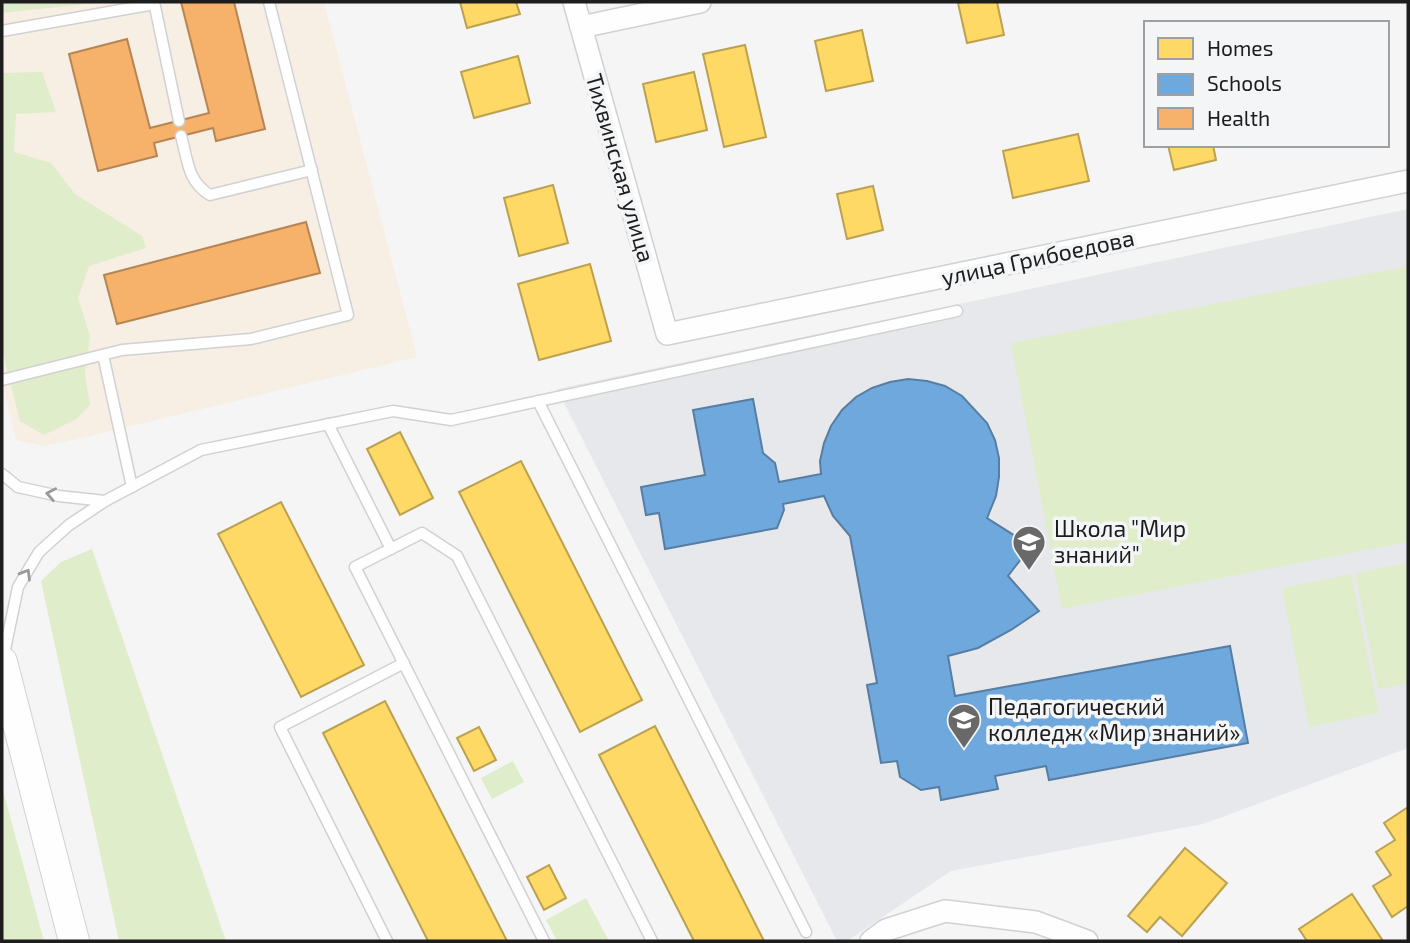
<svg xmlns="http://www.w3.org/2000/svg" width="1410" height="943" viewBox="0 0 1410 943" font-family="'Exo 2',sans-serif">
	<style>
		.built { fill: #e6e8ec }
		.medical { fill: #f7eee4 }
		.green { fill: #e0edcb }
		.homes { fill: #ffd966; stroke: #bba150; stroke-width: 2 }
		.schools { fill: #6fa8dc; stroke: #567ea3; stroke-width: 2 }
		.health { fill: #f6b26b; stroke: #b58554; stroke-width: 2 }
		.lines { fill: none; stroke-linecap: round; stroke-linejoin: round }
		.service-casing { stroke: #d1d1d1; stroke-width: 13 }
		.minor-casing { stroke: #d1d1d1; stroke-width: 24 }
		.secondary-casing { stroke: #d1d1d1; stroke-width: 32 }
		.service { stroke: #fefefe; stroke-width: 10 }
		.minor { stroke: #fefefe; stroke-width: 21 }
		.secondary { stroke: #fefefe; stroke-width: 30 }
		.oneway { stroke: #999 }
		.labels { text-anchor: middle; stroke-width: 7; stroke-linejoin: round; paint-order: stroke }
		.street-label { font-size: 23px; fill: #1d1d1e; stroke: #f4f5f6 }
		.poi-label { font-size: 23px; fill: #1d1d1e; stroke: #f4f5f6; text-anchor: start }
	</style>
	<rect width="100%" height="100%" fill="#f5f5f5"/>
	<path class="built" d="M1408,209V748L1203,824L951,871L847,941H837L557,389Z"/>
	<path class="medical" d="M2,2H324L417,357L65,442L44,446L16,440L2,384Z"/>
	<g class="green">
		<path d="M2,2H105L2,13Z"/>
		<path d="M42,72L56,112L16,114L14,152L51,163L75,194L142,236L146,248L89,266L78,298L90,336L85,375L90,405L76,419L44,435L20,421L2,350V73Z"/>
		<path d="M1408,266V542L1062,609L1011,343Z"/>
		<path d="M92,549L226,941H119L41,581L61,562Z"/>
		<path d="M1408,563V684L1378,689L1355,573Z"/>
		<path d="M1351,574L1379,713L1309,727L1282,588Z"/>
		<path d="M513,761L524,782L492,799L481,778Z"/>
		<path d="M2,787L44,941H2Z"/>
		<path d="M586,898L609,941H557L546,920Z"/>
	</g>
	<g class="homes">
		<path d="M460,2H516L520,14L467,28Z"/>
		<path d="M964,2H997L1004,35L967,43L958,3Z"/>
		<path d="M862,30L873,81L826,91L815,41Z"/>
		<path d="M745,45L766,137L724,147L703,54Z"/>
		<path d="M518,56L530,103L474,118L461,72Z"/>
		<path d="M694,72L707,130L656,142L643,84Z"/>
		<path d="M1078,134L1089,181L1013,198L1003,151Z"/>
		<path d="M1168,145H1213L1216,160L1174,170Z"/>
		<path d="M553,185L568,243L519,256L504,198Z"/>
		<path d="M873,186L883,230L847,239L837,194Z"/>
		<path d="M590,264L611,341L539,360L518,284Z"/>
		<path d="M400,432L433,498L400,515L367,449Z"/>
		<path d="M521,461L642,700L580,732L459,492Z"/>
		<path d="M281,502L364,665L301,697L218,534Z"/>
		<path d="M385,701L507,941H428L323,733Z"/>
		<path d="M655,726L764,941H694L599,755Z"/>
		<path d="M479,727L496,760L474,771L457,738Z"/>
		<path d="M1408,807V906L1392,917L1373,886L1391,875L1376,852L1395,840L1384,823Z"/>
		<path d="M1185,848L1227,883L1182,936L1160,917L1147,932L1128,916Z"/>
		<path d="M549,865L566,898L544,910L527,877Z"/>
		<path d="M1352,894L1383,941H1307L1299,929Z"/>
	</g>
	<path class="schools" d="M908,379L927,381L945,386L962,396L987,423L995,440L999,458V477L996,496L987,518L1031,546L1008,576L1039,611L1011,630L978,648L948,656L955,696L1230,646L1248,743L1049,780L1046,766L995,776L998,789L941,800L939,787L921,790L900,777L897,761L881,763L867,685L877,683L850,536L833,516L824,496L783,504L784,510L777,528L665,549L659,513L646,515L641,487L705,475L693,410L753,399L763,453L775,463L779,482L821,474L820,461L824,443L831,426L842,410L856,397L872,388L890,382Z"/>
	<g class="health">
		<path d="M181,2H234L265,129L216,141L213,128L154,143L157,156L98,171L69,54L127,39L150,128L209,113Z"/>
		<path d="M306,222L320,273L117,324L104,275Z"/>
	</g>
	<g class="lines">
		<defs>
			<g id="service">
				<path d="M154,2L179,121"/>
				<path d="M2,31L154,4"/>
				<path d="M181,136C188,160 187,181 210,195L312,170"/>
				<path d="M103,355L132,487"/>
				<path d="M2,380L122,350L251,339L348,315L269,2"/>
				<path d="M538,401L806,932"/>
				<path d="M328,424L391,549"/>
				<path d="M2,474L18,487L59,496L105,501"/>
				<path d="M3,659L18,587L39,552L69,525L105,501L201,450L393,411L451,420L957,311"/>
				<path d="M387,941L280,727L404,663"/>
				<path d="M544,941L355,567L422,533L457,556L652,941"/>
			</g>
			<g id="minor">
				<path d="M574,2L667,334L1408,181"/>
				<path d="M581,27L700,2"/>
				<path d="M871,941L886,930L945,911L1036,922L1087,941"/>
			</g>
			<path id="secondary" d="M2,662L74,941"/>
		</defs>
		<use href="#service" class="service-casing"/>
		<use href="#minor" class="minor-casing"/>
		<use href="#secondary" class="secondary-casing"/>
		<use href="#service" class="service"/>
		<use href="#minor" class="minor"/>
		<use href="#secondary" class="secondary"/>
	</g>
	<defs><path id="oneway-chevron" d="M-2-3.5L2.5 0L-2 3.5" fill="none" stroke-width="1.6" stroke-linecap="round" stroke-linejoin="round" transform="scale(1.75)"/></defs>
	<g class="oneway">
		<use href="#oneway-chevron" transform="translate(51 494) rotate(-169)"/>
		<use href="#oneway-chevron" transform="translate(26 574) rotate(-59)"/>
	</g>
	<defs>
		<symbol id="school-pin" viewBox="-11 -11 22 30"><path d="M0 17L-7.5 6A9.5 9.5 0 1 1 7.5 6Z" fill="#696969" stroke="#f4f5f6"/><path d="M0-5L7-2L0 1L-7-2ZM-4 1L0 2.5L4 1V4Q0 6-4 4Z" fill="#fff"/></symbol>
		<symbol id="university-pin" viewBox="-11 -11 22 30"><path d="M0 17L-7.5 6A9.5 9.5 0 1 1 7.5 6Z" fill="#696969" stroke="#f4f5f6"/><path d="M0-5L7-2L0 1L-7-2ZM-4 1L0 2.5L4 1V4Q0 6-4 4Z" fill="#fff"/></symbol>
	</defs>
	<g fill-rule="evenodd">
		<use href="#school-pin" x="1010" y="523" width="38" height="52"/>
		<use href="#university-pin" x="945" y="701" width="38" height="52"/>
	</g>
	<g class="labels">
		<g class="street-label">
			<text transform="translate(620 168) rotate(74)" y="8">Тихвинская улица</text>
			<text transform="translate(1038 258) rotate(-12)" y="8">улица Грибоедова</text>
		</g>
		<g class="poi-label">
			<text x="1054" y="537">Школа "Мир<tspan x="1054" dy="26">знаний"</tspan></text>
			<text x="988" y="715">Педагогический<tspan x="988" dy="26">колледж «Мир знаний»</tspan></text>
		</g>
	</g>
	<rect width="1410" height="943" fill="none" stroke="#1d1d1e" stroke-width="7"/>
	<rect x="1144" y="21" width="245" height="126" fill="#f4f5f6" stroke="#9e9fa0" stroke-width="2"/>
	<rect x="1158" y="38" width="35" height="21" fill="#ffd966" stroke="#9e9fa0" stroke-width="2"/>
	<text x="1207" y="56" font-size="21" fill="#1d1d1e">Homes</text>
	<rect x="1158" y="74" width="35" height="21" fill="#6fa8dc" stroke="#9e9fa0" stroke-width="2"/>
	<text x="1207" y="91" font-size="21" fill="#1d1d1e">Schools</text>
	<rect x="1158" y="108" width="35" height="21" fill="#f6b26b" stroke="#9e9fa0" stroke-width="2"/>
	<text x="1207" y="126" font-size="21" fill="#1d1d1e">Health</text>
</svg>
